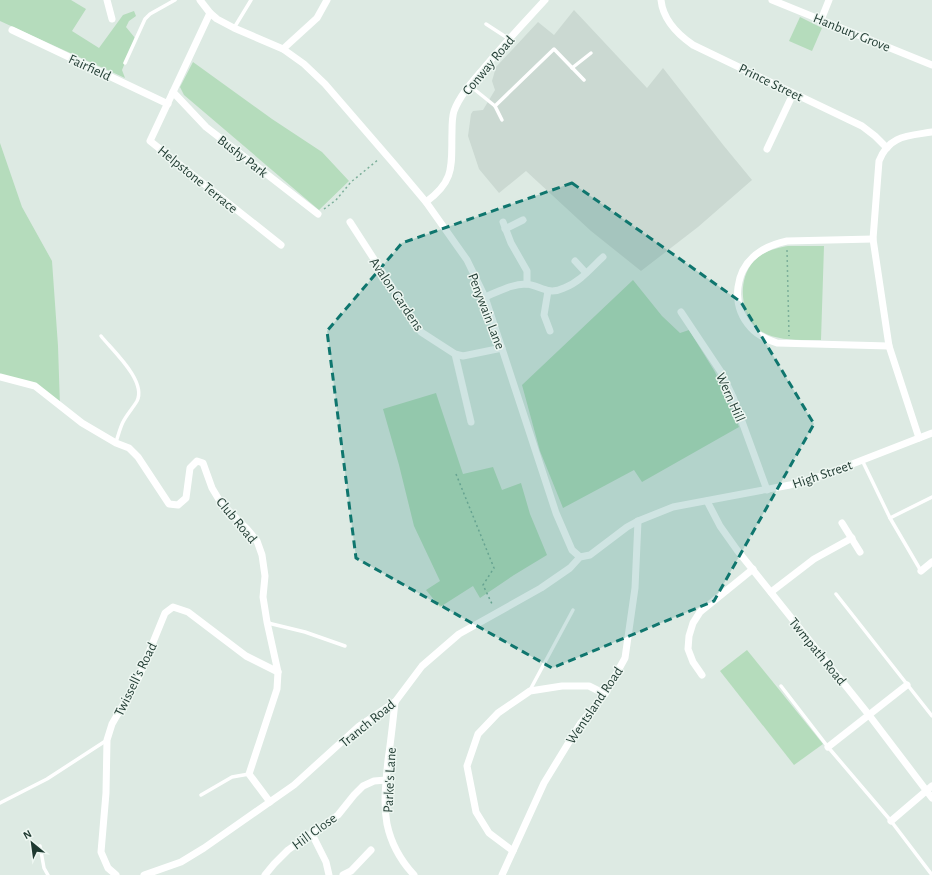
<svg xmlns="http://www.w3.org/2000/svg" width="932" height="875" viewBox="0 0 932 875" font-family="'Alegreya Sans',sans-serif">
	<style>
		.built { fill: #cbd9d2 }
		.green { fill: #b5dcbc }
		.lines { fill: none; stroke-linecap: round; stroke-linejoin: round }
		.path { stroke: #7caf9a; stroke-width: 1.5; stroke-dasharray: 2 3; stroke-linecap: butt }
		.lane { stroke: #fff; stroke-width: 3.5 }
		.street { stroke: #fff; stroke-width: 7 }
		.marked { fill: #0f766e; fill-opacity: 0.2; stroke: #0f766e; stroke-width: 3; stroke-dasharray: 8 5; stroke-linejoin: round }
		.labels { text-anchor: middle; stroke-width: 3; stroke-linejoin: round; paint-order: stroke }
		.street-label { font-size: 14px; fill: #1e3930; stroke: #edf6f1 }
	</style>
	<rect width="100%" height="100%" fill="#ddeae3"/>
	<path class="built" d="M574,10L647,88L663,68L724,146L752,180L698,227L641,271L591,231L526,171L499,193L479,169L468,136L471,114L473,111L483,110L495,90L492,81L496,67L538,22L554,35Z"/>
	<g class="green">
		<path d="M0,0H71L86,9L72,31L99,48L123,15L134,11L136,16L129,21L126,27L135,38L122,70L125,78L0,21Z"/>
		<path d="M800,17L822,28L812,51L789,41Z"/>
		<path d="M193,62L272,119L322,152L349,181L319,210L184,95L180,87Z"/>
		<path d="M0,143L22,207L52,261L58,346L60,406L35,386L0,377Z"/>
		<path d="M788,246H824L821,340C802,340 770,342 756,327C740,310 738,280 753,262C761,252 776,248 788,246Z"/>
		<path d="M633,280L662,316L680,333L689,330L715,372L739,427L642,482L634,470L563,508L540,451L522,385Z"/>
		<path d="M436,393L463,474L493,467L502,490L521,483L530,514L547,555L514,575L480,598L473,586L440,607L426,590L440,581L414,526L399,465L383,409Z"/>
		<path d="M747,650L823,744L794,765L720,671Z"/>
	</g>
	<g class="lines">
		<g class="path">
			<path d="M324,209L336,200L351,182L379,159"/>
			<path d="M787,250L789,336"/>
			<path d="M456,474L494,568L483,585L493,606"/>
		</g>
		<g class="lane">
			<path d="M486,24L509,39"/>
			<path d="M234,28L251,0"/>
			<path d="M125,63L145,19L150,14L175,0"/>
			<path d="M572,68L591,53"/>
			<path d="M469,85L495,106L502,120"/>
			<path d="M495,106L554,49L584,80"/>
			<path d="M101,336C112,350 147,381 137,401C133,408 127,414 123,422C120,428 118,436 116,442"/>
			<path d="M862,460L890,518L921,571"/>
			<path d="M890,518L932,497"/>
			<path d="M836,594L932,716"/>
			<path d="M268,623L305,632L345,646"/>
			<path d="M781,686L828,747L891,821L932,875"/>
			<path d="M530,690L573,610"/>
			<path d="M201,795L232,777L249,774"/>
			<path d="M0,803L47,779L107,740"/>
			<path d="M40,846L44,868L48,875"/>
		</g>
		<g class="street">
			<path d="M107,0L112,19"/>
			<path d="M200,0L210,13L217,19L234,28L283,49L304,64L325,84L395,165L426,202L467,260L485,297L556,513L572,550L580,557"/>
			<path d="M661,0C663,20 677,34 693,45L862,126L875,136L887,148"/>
			<path d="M772,0L932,65"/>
			<path d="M210,13L150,141L281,245"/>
			<path d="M821,20L829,0"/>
			<path d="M12,30L168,104"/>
			<path d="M283,49L317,18L327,0"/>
			<path d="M173,92L206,127L318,214"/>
			<path d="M767,149L793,94"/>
			<path d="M426,202C456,180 451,165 452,132C452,125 452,117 454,111C460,95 473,81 484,68C503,45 524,23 545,0"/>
			<path d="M350,222L421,332L455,354L463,356L502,348"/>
			<path d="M503,222L511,243L527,271V284"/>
			<path d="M505,229L523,220"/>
			<path d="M873,239L787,241C778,243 769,246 761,251C734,268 730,305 751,328C758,336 768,340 777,343L889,346"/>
			<path d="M575,261L586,273"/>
			<path d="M548,291L544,315L550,331"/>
			<path d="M485,297C498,292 511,284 526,284C540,285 547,296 564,288C580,282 591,268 603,257"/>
			<path d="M681,312L721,372L733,397L767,490"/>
			<path d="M455,354L471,422"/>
			<path d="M0,377L35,386L82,423L116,443L129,448L138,457L169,504L178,505L186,498L190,468L197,461L203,463L212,488L221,503L247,529L257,541L262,555L265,576L263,597L267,622L278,672L277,689L249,774L270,802"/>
			<path d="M919,438L889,346L873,239L879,161C889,135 908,136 932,132"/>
			<path d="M707,501L720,526L737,550L869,715L932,798"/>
			<path d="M842,523L860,552"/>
			<path d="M921,571L932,562"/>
			<path d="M771,592L814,559L852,538"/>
			<path d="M702,675L693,662L688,649L689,636L693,623L700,612L753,569"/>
			<path d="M395,702C393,721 391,740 388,760C386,781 383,803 387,824C391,843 401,861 414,875"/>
			<path d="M828,747L907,685"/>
			<path d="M891,821L932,786"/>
			<path d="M312,834L326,862L329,875"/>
			<path d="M513,851L489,833L476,812L467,766L478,734L498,713L530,691L562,686H589L605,694"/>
			<path d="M116,875L108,868L101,852L106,793L107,740L112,724L138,679L165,613L173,607L188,612L246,656L278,672"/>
			<path d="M144,875L181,862L204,848L294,785L358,727L395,702L422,666L459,634L541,588L570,568L580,557L590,555L627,527L638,521L673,507L790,485L824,475L932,433"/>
			<path d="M265,875L274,864L288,850L338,815L354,795L363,786L374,781L386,780"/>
			<path d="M343,875L351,871L371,850"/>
			<path d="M502,875L544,783L580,724L605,694L625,658L635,588L638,521"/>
		</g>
	</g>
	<path class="marked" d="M572,183L741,302L814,424L714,601L552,668L356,558L327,331L402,243Z"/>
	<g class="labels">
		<g class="street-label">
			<text transform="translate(852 32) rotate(22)" y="5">Hanbury Grove</text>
			<text transform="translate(488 65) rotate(-50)" y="5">Conway Road</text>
			<text transform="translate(90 67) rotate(25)" y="5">Fairfield</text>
			<text transform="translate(771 82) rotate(26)" y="5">Prince Street</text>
			<text transform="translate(243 156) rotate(38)" y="5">Bushy Park</text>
			<text transform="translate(198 179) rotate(39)" y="5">Helpstone Terrace</text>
			<text transform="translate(397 294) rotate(56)" y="5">Avalon Gardens</text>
			<text transform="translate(487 311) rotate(69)" y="5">Penywain Lane</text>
			<text transform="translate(731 397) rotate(66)" y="5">Wern Hill</text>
			<text transform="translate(822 474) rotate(-19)" y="5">High Street</text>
			<text transform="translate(237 520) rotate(50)" y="5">Club Road</text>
			<text transform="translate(818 651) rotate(51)" y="5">Twmpath Road</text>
			<text transform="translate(135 679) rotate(-64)" y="5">Twissell's Road</text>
			<text transform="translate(594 705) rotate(-56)" y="5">Wentsland Road</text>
			<text transform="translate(367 723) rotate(-39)" y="5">Tranch Road</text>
			<text transform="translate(389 780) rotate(-87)" y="5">Parke's Lane</text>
			<text transform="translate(314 831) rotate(-36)" y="5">Hill Close</text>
		</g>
	</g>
	<g transform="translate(32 843) rotate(331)" stroke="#edf6f1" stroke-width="3" paint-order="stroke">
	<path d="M0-3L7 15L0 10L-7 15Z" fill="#1e3930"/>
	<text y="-6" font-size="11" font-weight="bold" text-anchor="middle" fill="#1e3930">N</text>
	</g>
</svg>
